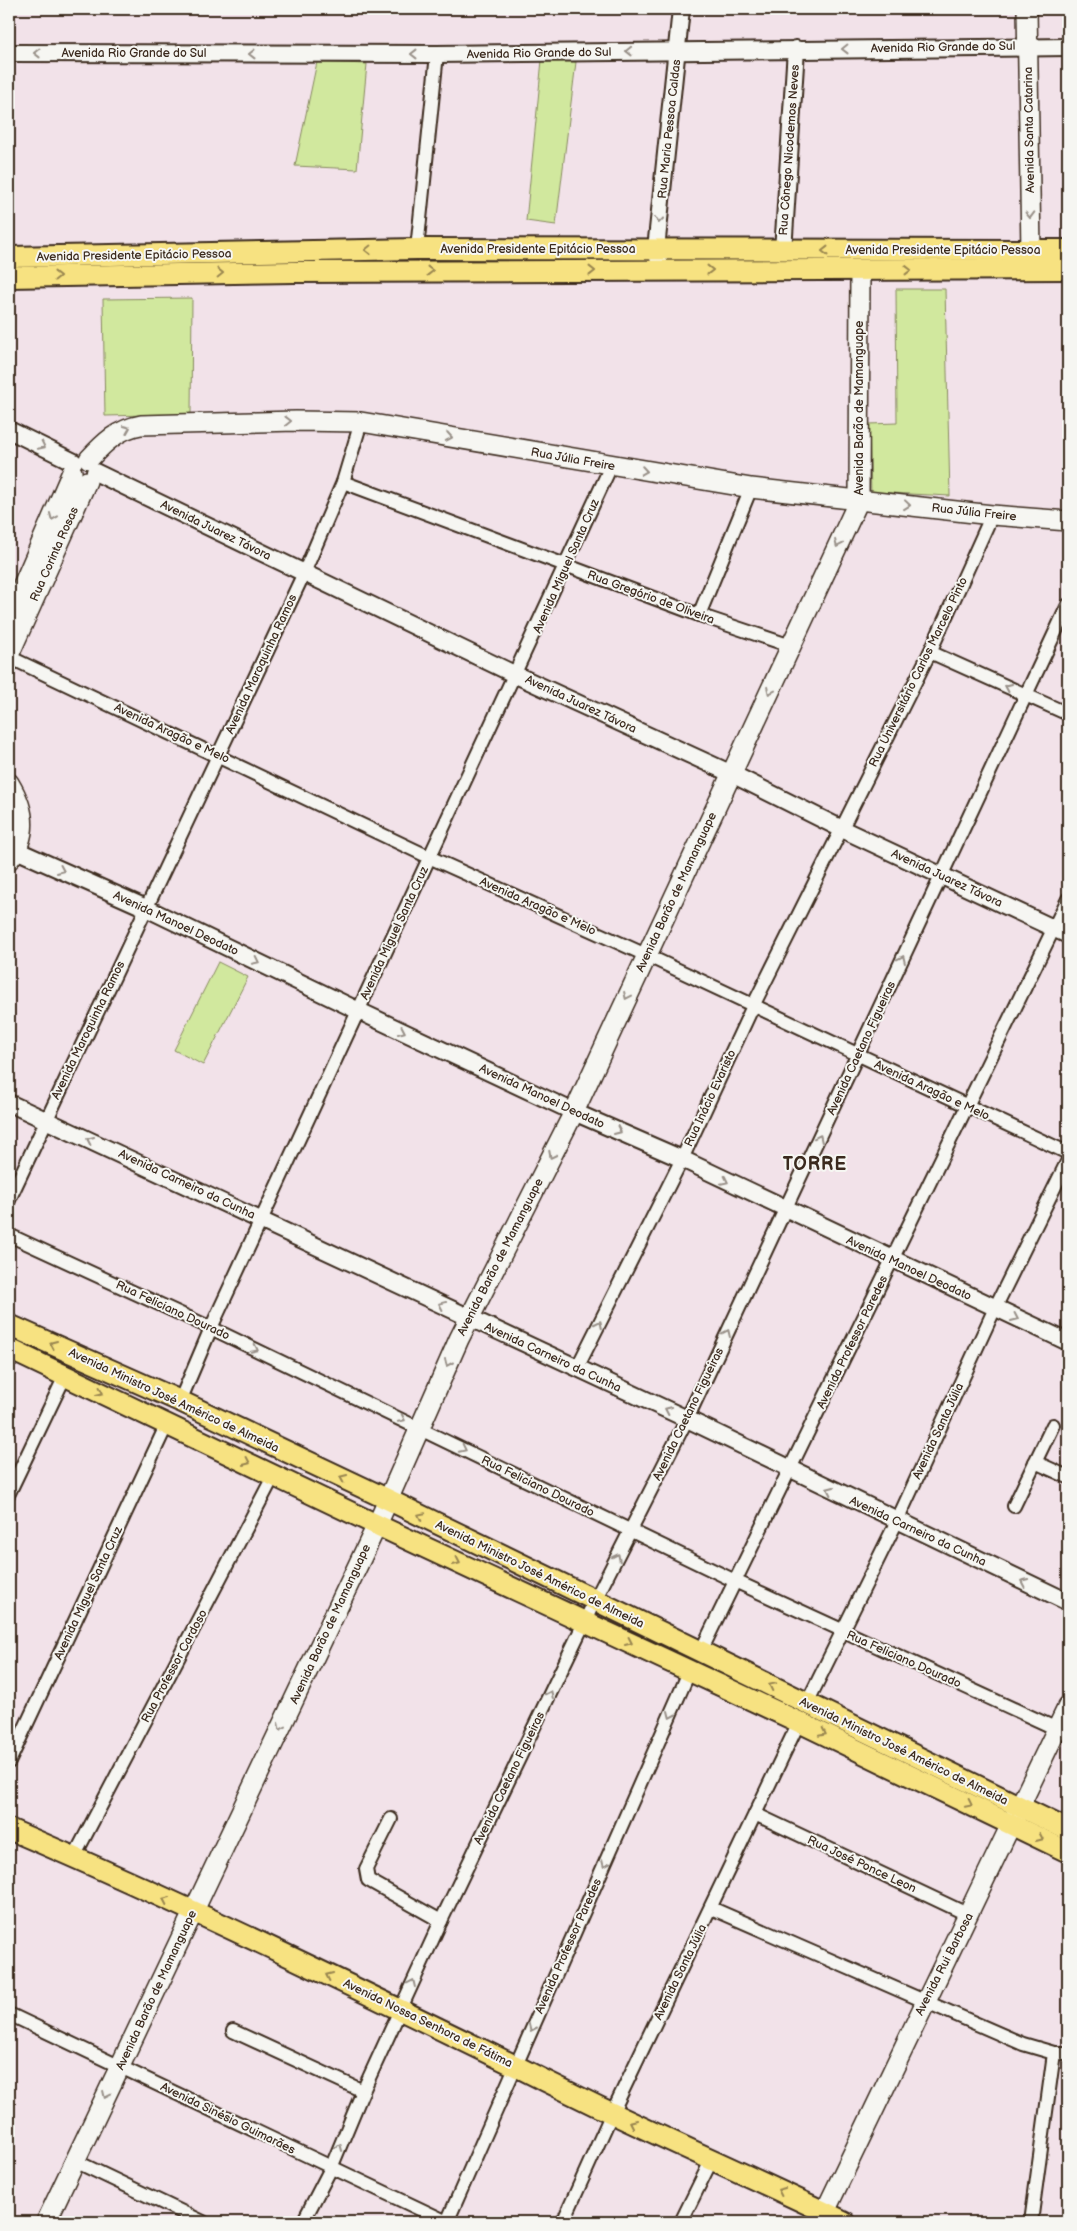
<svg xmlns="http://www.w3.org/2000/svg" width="1077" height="2231" viewBox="0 0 1077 2231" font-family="'Balsamiq Sans',sans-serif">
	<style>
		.green { fill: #d1e89e; stroke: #86895e }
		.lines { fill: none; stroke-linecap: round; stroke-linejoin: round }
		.minor-casing { stroke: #3b2a1e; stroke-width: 16 }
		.tertiary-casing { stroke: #3b2a1e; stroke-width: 20 }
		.secondary-casing { stroke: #3b2a1e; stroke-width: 22 }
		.primary-casing { stroke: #3b2a1e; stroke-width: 24 }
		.minor { stroke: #f6f6f2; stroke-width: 12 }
		.tertiary { stroke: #f6f6f2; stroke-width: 16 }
		.secondary { stroke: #f6f6f2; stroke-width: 19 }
		.primary { stroke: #f7e281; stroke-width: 20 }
		.oneway { stroke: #989088 }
		.oneway2 { stroke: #998650 }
		.labels { text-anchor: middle; stroke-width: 4; stroke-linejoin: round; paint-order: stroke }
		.street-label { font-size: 12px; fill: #3b2a1e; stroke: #f6f6f2 }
		.district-label { font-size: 18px; font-weight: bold; letter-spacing: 1px; fill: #3b2a1e; stroke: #f6f6f2 }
	</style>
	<rect width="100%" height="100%" fill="#f2e2e9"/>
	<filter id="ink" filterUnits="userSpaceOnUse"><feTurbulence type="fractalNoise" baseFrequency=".02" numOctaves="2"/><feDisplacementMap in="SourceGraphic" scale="10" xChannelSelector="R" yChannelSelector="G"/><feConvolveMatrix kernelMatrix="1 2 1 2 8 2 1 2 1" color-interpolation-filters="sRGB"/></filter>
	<g filter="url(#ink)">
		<g class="green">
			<path d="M542,60L576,62L556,225L526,221Z"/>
			<path d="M317,62L367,64L357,169L295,166Z"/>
			<path d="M896,289H945L950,496L871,492L869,424L897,423Z"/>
			<path d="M192,298L191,414L105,416L103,299Z"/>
			<path d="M218,962L248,977L203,1065L174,1050Z"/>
		</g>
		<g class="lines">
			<defs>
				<g id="minor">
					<path d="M417,249L437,54"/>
					<path d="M343,482L699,615L791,646"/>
					<path d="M699,615L751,488"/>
					<path d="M930,652L1068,714"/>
					<path d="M9,657L429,857L646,955L1068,1153"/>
					<path d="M9,1200L304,573L343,482L361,422"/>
					<path d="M9,1235L211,1328L735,1581L1068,1734"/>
					<path d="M577,1368L682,1159L753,1006L930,652L992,515"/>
					<path d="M180,1401L211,1328C344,1040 480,754 611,466"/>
					<path d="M1035,1462L1068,1477"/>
					<path d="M9,1493L65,1376"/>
					<path d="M1014,1506L1053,1425"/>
					<path d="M701,1651L1068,899"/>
					<path d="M807,1703L897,1521L995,1308L1068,1160"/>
					<path d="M9,1762L167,1424"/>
					<path d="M755,1814L969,1915"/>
					<path d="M391,1819L366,1869L368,1880L441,1921"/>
					<path d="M74,1857L274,1475"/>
					<path d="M711,1908L1023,2044L1054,2053H1068"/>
					<path d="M9,2014L447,2222"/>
					<path d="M233,2031L363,2091"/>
					<path d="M75,2161L203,2222"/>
					<path d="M303,2222L331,2168L363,2091L441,1921L595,1600L687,1419L1068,605"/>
					<path d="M447,2222L690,1670"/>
					<path d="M563,2222L612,2113L799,1722"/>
					<path d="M681,2222L712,2159"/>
					<path d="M1031,2222L1054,2053"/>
				</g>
				<g id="tertiary">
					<path d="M9,53L437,54L1068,47"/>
					<path d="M783,251L796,49"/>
					<path d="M661,270L656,249L681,9"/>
					<path d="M9,430L74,462"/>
					<path d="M95,472L516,675L732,774L842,829L1068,935"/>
					<path d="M16,850L146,908L359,1011L574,1112L682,1159L1068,1342"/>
					<path d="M9,1103L687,1419L1068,1602"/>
				</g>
				<g id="secondary">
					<path d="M1027,9L1031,251"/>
					<path d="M89,459C104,443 118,429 141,425L296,421L361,422L751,488L992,515L1068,521"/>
					<path d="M9,617L72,472"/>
					<path d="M9,655L87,481"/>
					<path d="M9,783C25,809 29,835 9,860"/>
					<path d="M46,2222L377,1525L459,1339L574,1112L859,500L860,270"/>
					<path d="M820,2222L1068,1706"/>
				</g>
				<g id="primary">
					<path d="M9,257L417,249L1068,250"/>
					<path d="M9,277L294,272L1068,269"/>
					<path d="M9,1325L180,1401L387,1499L1068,1830"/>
					<path d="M9,1349L377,1525L799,1722L1068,1852"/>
					<path d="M9,1829C210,1915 405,2012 601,2108C682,2147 765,2183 845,2222"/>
				</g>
			</defs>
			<use href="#minor" class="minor-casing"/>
			<use href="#tertiary" class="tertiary-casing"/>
			<use href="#secondary" class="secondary-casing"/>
			<use href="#primary" class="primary-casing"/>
			<use href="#minor" class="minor"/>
			<use href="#tertiary" class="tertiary"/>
			<use href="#secondary" class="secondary"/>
			<use href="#primary" class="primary"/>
		</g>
		<defs><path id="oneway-chevron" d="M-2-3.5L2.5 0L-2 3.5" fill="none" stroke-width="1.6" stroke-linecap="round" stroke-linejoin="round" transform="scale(1.25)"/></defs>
		<g class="oneway">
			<use href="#oneway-chevron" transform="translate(845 49) rotate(179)"/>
			<use href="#oneway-chevron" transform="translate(629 51) rotate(179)"/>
			<use href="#oneway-chevron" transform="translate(37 53) rotate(179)"/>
			<use href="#oneway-chevron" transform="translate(252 54) rotate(-180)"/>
			<use href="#oneway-chevron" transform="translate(414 54) rotate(-180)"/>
			<use href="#oneway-chevron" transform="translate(1030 215) rotate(89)"/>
			<use href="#oneway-chevron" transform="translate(659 220) rotate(96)"/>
			<use href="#oneway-chevron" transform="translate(288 421) rotate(-1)"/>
			<use href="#oneway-chevron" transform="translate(127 429) rotate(-22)"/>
			<use href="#oneway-chevron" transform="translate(449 437) rotate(10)"/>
			<use href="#oneway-chevron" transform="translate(42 446) rotate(26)"/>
			<use href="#oneway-chevron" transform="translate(644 471) rotate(9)"/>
			<use href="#oneway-chevron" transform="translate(907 505) rotate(6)"/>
			<use href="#oneway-chevron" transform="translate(53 517) rotate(113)"/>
			<use href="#oneway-chevron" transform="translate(838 544) rotate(115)"/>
			<use href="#oneway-chevron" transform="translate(1008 687) rotate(-156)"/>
			<use href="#oneway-chevron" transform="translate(770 691) rotate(115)"/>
			<use href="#oneway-chevron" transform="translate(61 870) rotate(24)"/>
			<use href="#oneway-chevron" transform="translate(902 959) rotate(-65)"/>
			<use href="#oneway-chevron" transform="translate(256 961) rotate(26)"/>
			<use href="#oneway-chevron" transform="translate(627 996) rotate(115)"/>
			<use href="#oneway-chevron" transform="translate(402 1031) rotate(25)"/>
			<use href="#oneway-chevron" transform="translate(618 1131) rotate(24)"/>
			<use href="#oneway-chevron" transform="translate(819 1138) rotate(-64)"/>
			<use href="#oneway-chevron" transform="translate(90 1140) rotate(-155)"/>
			<use href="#oneway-chevron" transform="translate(552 1155) rotate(117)"/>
			<use href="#oneway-chevron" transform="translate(725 1181) rotate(26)"/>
			<use href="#oneway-chevron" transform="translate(442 1305) rotate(-155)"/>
			<use href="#oneway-chevron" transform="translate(1015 1318) rotate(25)"/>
			<use href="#oneway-chevron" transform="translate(599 1324) rotate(-63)"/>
			<use href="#oneway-chevron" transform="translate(727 1333) rotate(-65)"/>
			<use href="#oneway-chevron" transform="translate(255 1349) rotate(26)"/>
			<use href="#oneway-chevron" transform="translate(448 1363) rotate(114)"/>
			<use href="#oneway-chevron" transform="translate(668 1410) rotate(-155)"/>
			<use href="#oneway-chevron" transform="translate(402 1419) rotate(26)"/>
			<use href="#oneway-chevron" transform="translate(463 1449) rotate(26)"/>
			<use href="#oneway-chevron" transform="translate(830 1490) rotate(-155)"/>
			<use href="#oneway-chevron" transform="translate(617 1557) rotate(-63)"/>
			<use href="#oneway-chevron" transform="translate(1024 1582) rotate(-155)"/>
			<use href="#oneway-chevron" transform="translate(550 1694) rotate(-64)"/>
			<use href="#oneway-chevron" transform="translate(671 1715) rotate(114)"/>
			<use href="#oneway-chevron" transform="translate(281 1727) rotate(115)"/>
			<use href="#oneway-chevron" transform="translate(605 1864) rotate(114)"/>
			<use href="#oneway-chevron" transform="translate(412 1983) rotate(-65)"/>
			<use href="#oneway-chevron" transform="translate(532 2028) rotate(114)"/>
			<use href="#oneway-chevron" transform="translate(106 2095) rotate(115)"/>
			<use href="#oneway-chevron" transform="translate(339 2147) rotate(-67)"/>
		</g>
		<g class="oneway2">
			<use href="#oneway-chevron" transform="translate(368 250) rotate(179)"/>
			<use href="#oneway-chevron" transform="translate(825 251) rotate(180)"/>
			<use href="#oneway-chevron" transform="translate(710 270)"/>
			<use href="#oneway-chevron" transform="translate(908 270)"/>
			<use href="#oneway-chevron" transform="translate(430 271)"/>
			<use href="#oneway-chevron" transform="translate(592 271)"/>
			<use href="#oneway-chevron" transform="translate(220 273) rotate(-1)"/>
			<use href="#oneway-chevron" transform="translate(57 276) rotate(-1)"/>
			<use href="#oneway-chevron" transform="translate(53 1344) rotate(-156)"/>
			<use href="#oneway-chevron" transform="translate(100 1392) rotate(25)"/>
			<use href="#oneway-chevron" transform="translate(247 1462) rotate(25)"/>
			<use href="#oneway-chevron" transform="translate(343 1478) rotate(-155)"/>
			<use href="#oneway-chevron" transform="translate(421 1516) rotate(-154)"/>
			<use href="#oneway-chevron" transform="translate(457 1562) rotate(25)"/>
			<use href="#oneway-chevron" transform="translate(629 1642) rotate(25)"/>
			<use href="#oneway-chevron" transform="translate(772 1686) rotate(-154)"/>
			<use href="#oneway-chevron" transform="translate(823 1733) rotate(26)"/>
			<use href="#oneway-chevron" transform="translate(969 1804) rotate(26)"/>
			<use href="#oneway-chevron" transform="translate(1040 1838) rotate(25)"/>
			<use href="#oneway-chevron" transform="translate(166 1900) rotate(-155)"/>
			<use href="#oneway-chevron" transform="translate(329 1976) rotate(-155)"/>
			<use href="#oneway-chevron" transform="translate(633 2123) rotate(-155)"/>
			<use href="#oneway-chevron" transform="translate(781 2191) rotate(-155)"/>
		</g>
	</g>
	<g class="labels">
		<g class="street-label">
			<text transform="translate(943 47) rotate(-1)" y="4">Avenida Rio Grande do Sul</text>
			<text x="134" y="57">Avenida Rio Grande do Sul</text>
			<text transform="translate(539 53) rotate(-1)" y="4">Avenida Rio Grande do Sul</text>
			<text transform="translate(669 129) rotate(-84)" y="4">Rua Maria Pessoa Caldas</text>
			<text transform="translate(1029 130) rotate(-91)" y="4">Avenida Santa Catarina</text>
			<text transform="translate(789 150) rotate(-86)" y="4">Rua Cônego Nicodemos Neves</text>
			<text x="538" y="253">Avenida Presidente Epitácio Pessoa</text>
			<text x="943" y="254">Avenida Presidente Epitácio Pessoa</text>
			<text transform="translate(134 255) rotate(-1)" y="4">Avenida Presidente Epitácio Pessoa</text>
			<text transform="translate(859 408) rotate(-90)" y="4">Avenida Barão de Mamanguape</text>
			<text transform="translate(573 459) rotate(10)" y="4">Rua Júlia Freire</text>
			<text transform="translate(974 512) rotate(6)" y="4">Rua Júlia Freire</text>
			<text transform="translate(216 530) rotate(26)" y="4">Avenida Juarez Távora</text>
			<text transform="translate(54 554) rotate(-66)" y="4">Rua Corinta Rosas</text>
			<text transform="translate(566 566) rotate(-66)" y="4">Avenida Miguel Santa Cruz</text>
			<text transform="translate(651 597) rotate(20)" y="4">Rua Gregório de Oliveira</text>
			<text transform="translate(261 664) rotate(-65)" y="4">Avenida Maroquinha Ramos</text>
			<text transform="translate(918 672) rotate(-64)" y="4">Rua Universitário Carlos Marcelo Pinto</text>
			<text transform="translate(581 704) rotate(25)" y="4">Avenida Juarez Távora</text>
			<text transform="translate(172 733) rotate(25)" y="4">Avenida Aragão e Melo</text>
			<text transform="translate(947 878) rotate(25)" y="4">Avenida Juarez Távora</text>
			<text transform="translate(676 892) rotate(-65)" y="4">Avenida Barão de Mamanguape</text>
			<text transform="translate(538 906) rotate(24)" y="4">Avenida Aragão e Melo</text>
			<text transform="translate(176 923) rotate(25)" y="4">Avenida Manoel Deodato</text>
			<text transform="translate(394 933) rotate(-65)" y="4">Avenida Miguel Santa Cruz</text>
			<text transform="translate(88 1030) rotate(-64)" y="4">Avenida Maroquinha Ramos</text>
			<text transform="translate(861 1048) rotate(-65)" y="4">Avenida Caetano Figueiras</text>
			<text transform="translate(932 1090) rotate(25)" y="4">Avenida Aragão e Melo</text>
			<text transform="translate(542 1096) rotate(25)" y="4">Avenida Manoel Deodato</text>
			<text transform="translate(710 1098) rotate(-65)" y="4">Rua Inácio Evaristo</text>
			<text transform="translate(187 1184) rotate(25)" y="4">Avenida Carneiro da Cunha</text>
			<text transform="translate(500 1257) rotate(-63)" y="4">Avenida Barão de Mamanguape</text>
			<text transform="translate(909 1268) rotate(25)" y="4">Avenida Manoel Deodato</text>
			<text transform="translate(173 1310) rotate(25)" y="4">Rua Feliciano Dourado</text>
			<text transform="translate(852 1342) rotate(-64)" y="4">Avenida Professor Paredes</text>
			<text transform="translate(553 1357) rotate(25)" y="4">Avenida Carneiro da Cunha</text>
			<text transform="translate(174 1400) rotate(25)" y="4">Avenida Ministro José Américo de Almeida</text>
			<text transform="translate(688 1414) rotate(-64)" y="4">Avenida Caetano Figueiras</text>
			<text transform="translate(938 1431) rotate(-65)" y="4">Avenida Santa Júlia</text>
			<text transform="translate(538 1486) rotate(26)" y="4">Rua Feliciano Dourado</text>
			<text transform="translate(918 1531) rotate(25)" y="4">Avenida Carneiro da Cunha</text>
			<text transform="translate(540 1574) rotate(26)" y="4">Avenida Ministro José Américo de Almeida</text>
			<text transform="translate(88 1593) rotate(-65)" y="4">Avenida Miguel Santa Cruz</text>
			<text transform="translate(330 1624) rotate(-65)" y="4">Avenida Barão de Mamanguape</text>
			<text transform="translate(904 1659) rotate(24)" y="4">Rua Feliciano Dourado</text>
			<text transform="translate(174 1666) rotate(-62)" y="4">Rua Professor Cardoso</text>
			<text transform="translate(904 1751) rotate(26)" y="4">Avenida Ministro José Américo de Almeida</text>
			<text transform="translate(509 1778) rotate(-64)" y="4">Avenida Caetano Figueiras</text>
			<text transform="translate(862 1864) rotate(25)" y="4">Rua José Ponce Leon</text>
			<text transform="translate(568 1946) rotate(-66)" y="4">Avenida Professor Paredes</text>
			<text transform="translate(944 1964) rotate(-63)" y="4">Avenida Rui Barbosa</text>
			<text transform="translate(680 1972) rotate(-64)" y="4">Avenida Santa Júlia</text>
			<text transform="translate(156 1990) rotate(-65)" y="4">Avenida Barão de Mamanguape</text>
			<text transform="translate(428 2023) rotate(26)" y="4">Avenida Nossa Senhora de Fátima</text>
			<text transform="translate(228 2118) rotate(26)" y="4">Avenida Sinésio Guimarães</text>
		</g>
		<g class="district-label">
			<text x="815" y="1170">TORRE</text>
		</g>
	</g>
	<rect width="1077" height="2231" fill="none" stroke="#f6f6f2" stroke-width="30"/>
	<rect x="15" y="15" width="1047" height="2201" fill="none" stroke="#3b2a1e" stroke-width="2" filter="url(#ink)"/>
</svg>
